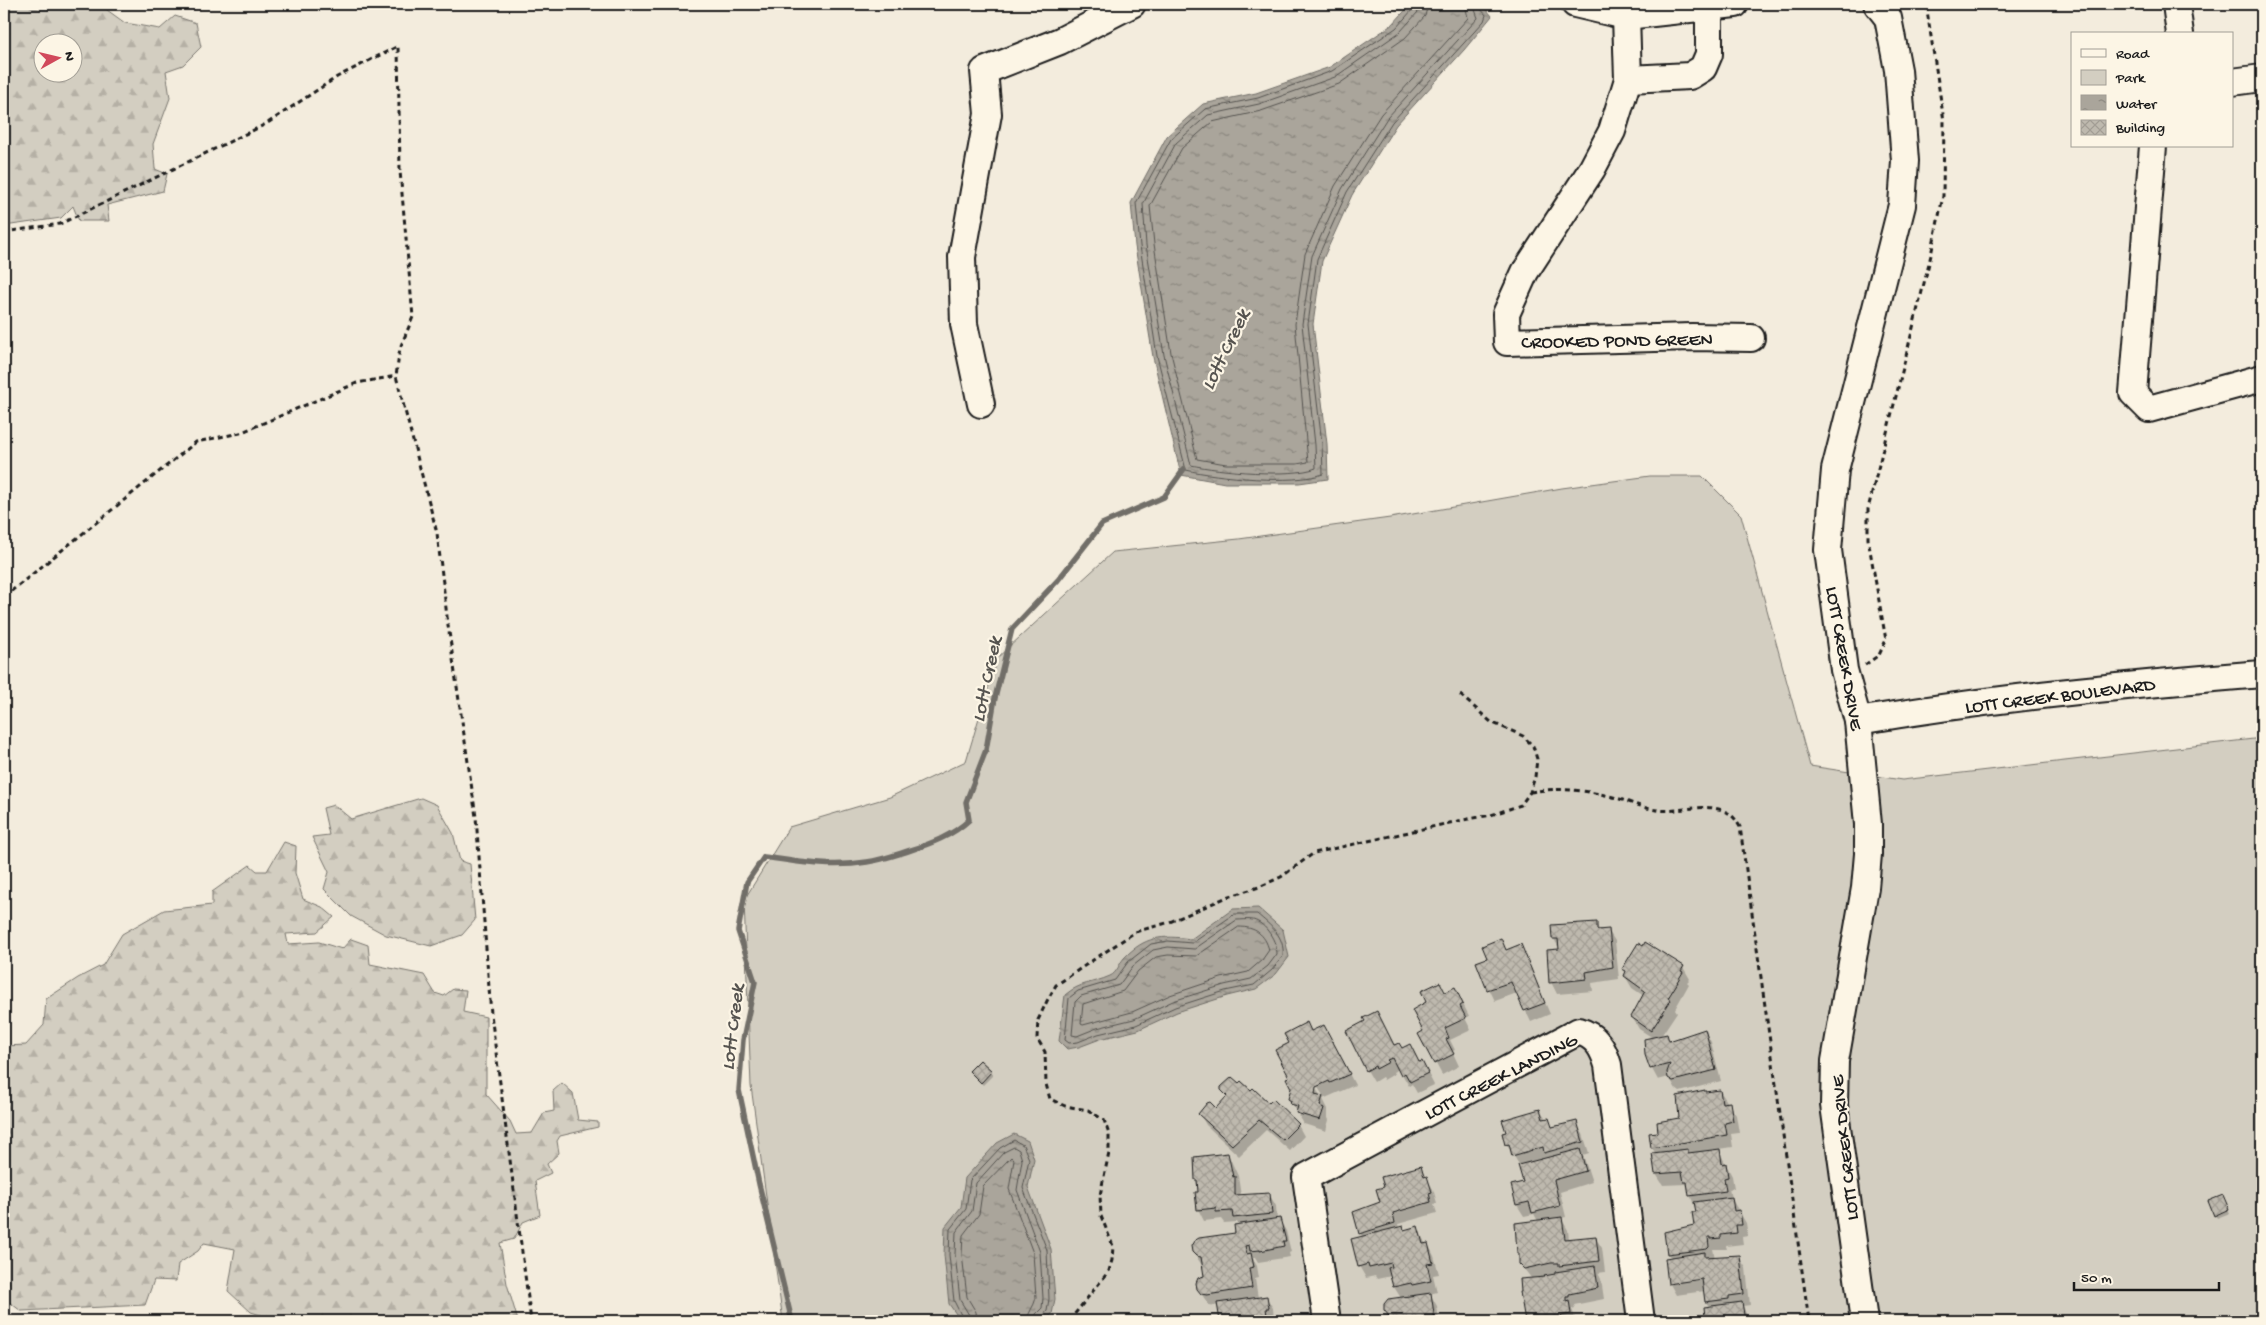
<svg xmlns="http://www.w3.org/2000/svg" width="2266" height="1325" viewBox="0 0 2266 1325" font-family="'Gochi Hand',sans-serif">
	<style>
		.green { fill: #d3cec1; stroke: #78756e }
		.forest { fill: url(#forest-firs); stroke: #78756e; fill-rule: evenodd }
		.water { fill: url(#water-ripples); stroke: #716e68 }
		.shadow { fill: #0003; fill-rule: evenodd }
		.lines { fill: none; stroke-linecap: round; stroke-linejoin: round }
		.shore { stroke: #55534f; stroke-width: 1 }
		.stream { stroke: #716e68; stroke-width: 5.5 }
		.building { fill: url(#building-cross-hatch); stroke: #1c1c1c }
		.minor-casing { stroke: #1c1c1c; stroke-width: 30 }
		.path { stroke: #1c1c1c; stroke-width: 3; stroke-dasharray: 5 4; stroke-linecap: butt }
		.minor { stroke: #fcf5e5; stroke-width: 26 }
		.labels { text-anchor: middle; stroke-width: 4.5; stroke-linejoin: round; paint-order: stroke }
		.street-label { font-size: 19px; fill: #1c1c1c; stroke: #fcf5e5 }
		.water-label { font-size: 20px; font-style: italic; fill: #55534f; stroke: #fcf5e5 }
	</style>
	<defs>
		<pattern id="forest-firs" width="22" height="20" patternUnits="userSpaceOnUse" patternTransform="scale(1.25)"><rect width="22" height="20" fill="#d3cec1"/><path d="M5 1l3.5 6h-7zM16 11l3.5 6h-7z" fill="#b5b0a5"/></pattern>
		<pattern id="water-ripples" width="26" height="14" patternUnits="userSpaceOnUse" patternTransform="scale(1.25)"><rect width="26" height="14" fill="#aaa59b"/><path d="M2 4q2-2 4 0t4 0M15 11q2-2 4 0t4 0" fill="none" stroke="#8a867e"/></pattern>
		<pattern id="building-cross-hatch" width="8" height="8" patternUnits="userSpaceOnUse" patternTransform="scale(1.25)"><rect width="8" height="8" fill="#beb9ae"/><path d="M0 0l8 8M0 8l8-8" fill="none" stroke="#a39e95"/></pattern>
	</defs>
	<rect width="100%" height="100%" fill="#f3ecdd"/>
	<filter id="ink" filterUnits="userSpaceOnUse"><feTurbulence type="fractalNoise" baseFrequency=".02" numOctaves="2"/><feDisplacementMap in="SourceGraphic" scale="10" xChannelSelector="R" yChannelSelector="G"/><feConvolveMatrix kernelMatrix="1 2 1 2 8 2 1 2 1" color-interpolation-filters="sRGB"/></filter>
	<g filter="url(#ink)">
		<path class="green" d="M1650,476H1702L1741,515L1810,766L1902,780L2262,738V1321H783L751,1086L744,900L789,827L890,797L966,761L997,658L1113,552L1239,539L1390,518L1562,488Z"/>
		<g class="forest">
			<path d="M4,4H88L103,7L125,23L160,29L175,16L196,23L201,47L183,65L166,71L170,98L153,144L155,169L167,174L163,191L107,205L109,221H79L73,206L61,218L4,226ZM42,42H72V72H42Z"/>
			<path d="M421,798L437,805L453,833L460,861L470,864L475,920L462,935L431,946L386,935L351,916L324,889L329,872L312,837L329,835L323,808L334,805L351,819Z"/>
			<path d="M284,842L296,846L295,873L303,899L322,907L334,917L317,932L286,934L288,944L319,942L342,949L351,939L368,945L370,964L424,975L435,993L444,996L453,989L466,990L463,1012L486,1017V1094L510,1121L516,1134L532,1133L544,1113L554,1111L553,1091L562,1083L573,1093L578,1120L598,1122V1127L560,1136L557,1141L559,1153L547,1164L551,1173L535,1181L540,1215L523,1222L514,1239L500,1243L507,1284L518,1321H280L251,1312L228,1291L235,1249L204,1243L198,1251L178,1264L176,1281L154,1280L145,1305L21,1311L4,1298V1046L26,1045L44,1025L46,999L78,978L103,965L122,934L164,910L212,905V892L250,865L257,871H267Z"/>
		</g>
		<g class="water">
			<path d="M1411,4H1482L1492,16L1464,50L1396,125L1352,195L1322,261L1313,324L1327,444L1328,479L1299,483H1225L1181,475L1153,357L1135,246L1131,203L1167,136L1203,104L1256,93L1330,67L1393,24Z"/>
			<path d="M1258,908L1283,930L1289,957L1276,974L1256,989L1227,996L1177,1012L1138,1030L1100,1039L1079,1047L1067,1049L1059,1041L1065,995C1080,982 1092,984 1110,976C1117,973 1119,964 1124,958C1145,936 1162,935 1191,939L1233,909Z"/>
			<path d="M1014,1134L1028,1141L1034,1159L1028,1187L1051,1249L1055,1299L1052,1314L1044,1321H961L949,1304L944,1255L945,1227L961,1207L965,1178L997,1143Z"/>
		</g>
		<g class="shadow">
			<path d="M1596,924L1600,931L1608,930L1615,941L1619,979L1592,983L1593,991L1557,994L1551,982L1560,950L1554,939Z"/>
			<path d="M1501,940L1507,951L1521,946L1550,1014L1531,1022L1517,993L1495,1001L1477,963L1489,959Z"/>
			<path d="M1683,967L1690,979L1687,982L1689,984L1675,1009L1677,1012L1661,1036L1666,1035L1670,1042L1705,1031L1711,1042L1721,1081L1680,1092L1676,1089L1669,1077L1658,1080L1652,1069L1647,1054L1653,1038L1639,1029L1632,1017L1644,996L1632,988L1625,976L1627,974L1624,969Z"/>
			<path d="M1445,994L1461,1000L1469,1016L1465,1018L1471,1030L1450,1040L1455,1050L1452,1051L1459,1066L1442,1075L1420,1034L1424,1032Z"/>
			<path d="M1311,1032L1330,1037L1355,1085L1323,1099L1328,1109L1327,1116L1329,1120L1326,1131L1304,1124L1289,1099L1293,1088L1290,1077ZM1314,1081L1324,1097H1321L1312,1082Z"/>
			<path d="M1395,1046L1419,1064L1422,1062L1434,1085L1417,1093L1412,1084L1409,1086L1399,1069L1393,1072L1394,1074L1384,1080L1382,1077L1374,1082L1367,1070Z"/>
			<path d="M970,1072H991L993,1075L983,1085Z"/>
			<path d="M1222,1089L1269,1105L1298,1125L1304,1136L1290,1151L1266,1130L1239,1156L1206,1125L1200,1114L1216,1109L1227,1097Z"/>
			<path d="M1720,1091L1736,1115L1739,1133L1731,1134L1733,1147L1718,1149L1732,1176L1734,1188L1729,1189L1731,1198L1746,1223L1748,1236L1742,1237L1743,1244L1726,1246L1727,1249H1713L1715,1258L1739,1257L1746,1268L1750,1305L1743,1306L1749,1321H1703L1702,1318H1707L1710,1308L1706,1302L1705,1291L1676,1295L1670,1284L1671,1258L1668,1254L1695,1226L1697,1213L1686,1184L1663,1185L1656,1174V1154L1652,1148L1660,1133L1681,1119L1706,1093Z"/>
			<path d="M1540,1110L1553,1128L1576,1123L1583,1134L1589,1153L1583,1155L1592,1182L1560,1192L1566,1217L1561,1218L1568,1230L1569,1240L1595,1237L1602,1248L1605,1272L1598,1273L1601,1279L1604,1299L1574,1305L1575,1308L1572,1309L1576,1321H1526L1521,1293L1532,1279L1520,1264L1518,1253L1538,1221L1534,1214L1524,1216L1517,1205L1512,1186L1524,1183L1520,1166L1507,1145L1503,1134Z"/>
			<path d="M1228,1154L1238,1176L1241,1196L1269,1194L1276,1206L1277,1220L1279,1219L1286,1231L1291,1252L1289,1253L1290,1257L1258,1262L1255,1257H1252L1257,1266L1259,1278L1255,1279L1258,1298L1266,1297L1273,1308L1274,1319H1271L1272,1321H1221L1218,1306L1209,1305L1198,1289L1206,1277L1204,1268L1193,1252L1237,1234L1239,1225L1237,1222L1224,1223L1221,1219L1204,1221L1198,1209L1199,1193L1196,1180Z"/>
			<path d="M1420,1167L1433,1189L1437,1203L1434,1204L1437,1213L1398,1224L1399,1229L1404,1231L1418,1228L1426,1245L1428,1244L1434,1256L1439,1274L1433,1275L1437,1292L1430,1294L1437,1306L1439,1321H1375L1390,1317L1401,1298L1394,1287L1391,1276L1377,1279L1375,1276L1366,1278L1359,1266L1363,1238L1360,1233L1382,1203L1385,1188Z"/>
			<path d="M2224,1200L2230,1213L2217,1218L2215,1215Z"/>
		</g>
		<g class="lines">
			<g class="shore">
				<path d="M1414,4L1413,9L1396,28L1332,71L1258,98L1205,109L1171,139L1136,203L1140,246L1157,356L1186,470C1217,477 1294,485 1323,474L1322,444L1308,324L1317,259L1347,192L1392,122L1484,21L1486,15L1480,8L1479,4"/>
				<path d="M1420,4L1418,12L1400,32L1335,77L1259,104L1208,115L1176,143L1143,204L1146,245L1164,355L1191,465C1218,471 1292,478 1316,468L1315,445L1302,324L1312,256L1342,189L1387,118L1478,18L1473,4"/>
				<path d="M1428,4L1425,16L1405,38L1339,84L1261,111L1212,122L1182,148L1150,206L1154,244L1171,353L1197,459L1226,464H1297L1308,462L1295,324L1305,254L1335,186L1381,114L1468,18L1465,4"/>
				<path d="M1235,914H1257C1271,926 1285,936 1283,956L1272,970L1254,985L1225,991L1175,1007L1136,1025L1098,1034L1078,1042L1069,1043L1065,1040L1069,998L1078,991L1115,980L1128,962L1151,944L1168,941L1192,943Z"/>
				<path d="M1237,920C1242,920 1248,919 1253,920C1266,923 1277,942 1277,954L1268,966L1251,979L1224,985L1173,1001L1134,1019L1097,1028L1077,1036L1072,1035L1075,1002L1081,996L1119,985L1133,966L1153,950L1168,947L1194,949Z"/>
				<path d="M1239,927C1255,927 1265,934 1269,950L1262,960L1248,972L1221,978L1170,995L1132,1012L1083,1025L1081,1024L1083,1004L1123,991L1138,971L1156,957L1168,955L1196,956Z"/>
				<path d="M964,1321L954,1301L949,1255L950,1229L966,1209L970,1180L1000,1148L1014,1140L1023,1145L1029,1159L1023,1188L1047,1250L1049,1299L1047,1311L1042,1317L1041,1321"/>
				<path d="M970,1321L969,1315L960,1300L955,1254L956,1232L972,1211L976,1183L1004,1152L1014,1147L1019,1150L1022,1160L1017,1190L1040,1252L1043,1298L1042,1308L1036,1314L1035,1321"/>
				<path d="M977,1321L976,1312L967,1297L962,1254L963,1235L979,1214L983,1186L1011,1157L1014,1160L1009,1189L1033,1253L1036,1298C1034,1307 1028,1312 1027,1321"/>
			</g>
			<path class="stream" d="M792,1321L759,1184L739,1090L743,1040L755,982L738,931L747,882L764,857C799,862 832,868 867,862C881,860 895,855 908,851C930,844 952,836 969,820L966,802L986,750L995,698L1012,629L1058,580L1102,524L1164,497L1184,469"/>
		</g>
		<g class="building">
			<path d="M1597,922V930L1609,929L1613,967L1586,972L1587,979L1549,983L1547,950L1559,949L1558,939H1552L1551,925Z"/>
			<path d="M1501,938L1506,950L1521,944L1545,1003L1524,1011L1511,982L1487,990L1476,962L1487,958L1482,946Z"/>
			<path d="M1645,942L1684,966L1681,971L1683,972L1677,982H1678L1668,998L1671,1000L1651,1031L1631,1017L1645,991L1624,976L1626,971L1622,969L1638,943L1643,946Z"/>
			<path d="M1440,982L1445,992L1455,987L1463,1004L1460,1006L1466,1018L1445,1028L1449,1038L1446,1039L1454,1054L1434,1064L1418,1034L1423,1031L1412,1010L1426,1002L1421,991Z"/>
			<path d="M1377,1011L1394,1045L1399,1043L1402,1048L1410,1044L1419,1062L1422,1061L1428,1073L1410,1082L1405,1073L1401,1076L1392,1058L1387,1060L1389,1062L1376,1069L1375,1066L1366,1071L1346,1031L1365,1021L1363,1018Z"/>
			<path d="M1307,1022L1311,1031L1324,1025L1350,1074L1330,1083L1329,1081L1316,1087L1315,1094L1323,1096L1320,1106L1324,1108L1320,1120L1296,1113L1298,1106L1290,1104L1291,1101L1288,1099L1291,1088L1286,1078L1289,1077L1275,1050L1289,1043L1284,1034Z"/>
			<path d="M1705,1029L1716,1070L1673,1081L1668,1078L1667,1072L1670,1064L1650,1069L1645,1055L1644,1039L1667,1034L1669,1041Z"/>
			<path d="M980,1060L992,1071L981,1083L969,1071Z"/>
			<path d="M1232,1077L1239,1083L1241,1081L1251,1090L1253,1088L1269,1103L1273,1099L1299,1124L1283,1140L1259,1120L1232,1145L1198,1114L1207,1103L1210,1102L1216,1108L1227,1096L1221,1090V1087Z"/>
			<path d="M1705,1090V1092L1720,1090L1722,1103L1730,1102L1733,1121L1725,1123L1727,1135L1651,1148L1649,1133L1658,1132L1657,1122L1679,1118L1677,1096Z"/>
			<path d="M1540,1109L1543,1119L1549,1118L1552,1127L1577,1121L1583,1142L1544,1153L1543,1147L1512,1156L1509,1144L1505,1145L1502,1133L1506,1132L1502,1120Z"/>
			<path d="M1580,1149L1586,1171L1554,1180L1560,1206L1532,1213L1529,1202L1516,1205L1511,1185L1523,1182L1518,1165Z"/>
			<path d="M1688,1149V1153L1720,1149L1722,1164L1726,1163L1728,1177L1724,1178L1726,1191L1689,1196L1687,1182H1684L1682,1172L1655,1174L1652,1153Z"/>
			<path d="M1228,1153L1233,1177L1235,1176V1195L1270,1193L1272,1214L1233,1218L1232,1211L1216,1212V1208L1197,1210L1195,1192H1198L1197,1180H1195L1194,1157Z"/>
			<path d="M1421,1166L1424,1177L1427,1176L1432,1192L1429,1193L1431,1202L1393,1213L1395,1223L1359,1234L1353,1212L1380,1202L1376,1189L1384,1187L1381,1177Z"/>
			<path d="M2223,1195L2229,1209L2214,1216L2208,1201Z"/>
			<path d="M1732,1197L1734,1211L1740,1210L1742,1225H1736L1737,1233L1721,1235V1238L1711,1239V1237H1708L1709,1247L1707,1249L1667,1254L1664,1232L1694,1225L1692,1212H1696L1694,1202Z"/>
			<path d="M1562,1217L1565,1239L1596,1236L1599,1261L1559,1266V1263H1551L1524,1269L1519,1264V1253H1517L1515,1223Z"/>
			<path d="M1280,1218L1286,1241H1283L1284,1246L1260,1251V1250L1250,1251L1249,1245L1245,1246L1247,1254L1251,1253L1254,1267L1249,1268L1252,1288L1207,1295L1201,1294L1197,1289L1196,1283L1198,1278L1204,1276L1201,1257L1196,1256L1192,1252L1191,1246L1194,1241L1199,1238L1235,1233L1234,1225Z"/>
			<path d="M1403,1226L1404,1230L1418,1226L1423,1244L1428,1243L1433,1263L1427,1264L1431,1281L1412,1285L1411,1283L1393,1287L1388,1268L1392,1267L1391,1263L1369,1268L1368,1264L1358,1267L1351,1239Z"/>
			<path d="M1705,1252V1257L1740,1255L1744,1294L1729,1296V1299L1705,1302L1702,1279L1668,1284L1665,1258Z"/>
			<path d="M1595,1266L1598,1288L1569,1294V1297H1566V1301L1569,1300L1571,1314L1561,1316V1319L1525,1321L1520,1292H1521L1520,1279L1545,1277L1544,1276L1555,1274V1272Z"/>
			<path d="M1431,1293L1435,1321H1375V1320L1389,1316L1384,1310V1304L1388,1299Z"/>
			<path d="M1267,1296L1269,1308H1266L1267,1316L1271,1321H1220L1217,1303Z"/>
			<path d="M1742,1302L1745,1321H1701V1317H1705L1704,1307Z"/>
		</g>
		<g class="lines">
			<defs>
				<g id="minor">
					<path d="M1575,4L1626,16L1735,4"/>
					<path d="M2176,4L2180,34"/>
					<path d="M1626,16L1628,79L1612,131L1592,169L1525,272L1506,314L1507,342L1692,337L1751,338"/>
					<path d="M1628,79L1690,76L1703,68L1709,54V7"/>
					<path d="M2232,82L2262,78"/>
					<path d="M2153,146L2133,393L2149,409L2262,378"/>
					<path d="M981,404L964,324L962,257L988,114L984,71L1060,41L1132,4"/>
					<path d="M1858,721C1992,698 2127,685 2262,674"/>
					<path d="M1327,1321L1306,1177L1579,1031C1596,1036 1603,1048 1608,1065L1641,1321"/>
					<path d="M1864,1321L1834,1105L1835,1061L1865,888L1868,854V824L1858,721L1844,670L1828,550L1835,470L1902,205L1905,161L1898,70L1888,18L1877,4"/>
				</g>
			</defs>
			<use href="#minor" class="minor-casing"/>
			<g class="path">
				<path d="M4,232L60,224L266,124L337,77L398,46L400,171L413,317L400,348L396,376L437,533L448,625L476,817L491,1014L531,1321"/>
				<path d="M4,597L196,442L240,433L357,383L396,376"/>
				<path d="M1865,665L1879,655L1886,640L1868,539V509L1931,255L1943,196L1944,121L1926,4"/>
				<path d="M1530,792C1559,787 1585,790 1613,797C1628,801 1642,808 1657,810C1678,813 1701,803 1722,810C1732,814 1735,818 1740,827L1809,1321"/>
				<path d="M1069,1321L1109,1271L1112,1260L1113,1246L1101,1216L1100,1195L1109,1153V1134L1104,1120L1088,1110L1065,1106L1050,1099L1046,1084L1045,1052L1037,1038L1038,1020L1047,1001L1056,985L1135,932L1170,922L1227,897L1259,887L1281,877L1314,853L1463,820L1491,815L1521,805L1530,792L1535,777L1537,759L1533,746L1523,736L1491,722L1458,693"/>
			</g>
			<use href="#minor" class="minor"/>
		</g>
	</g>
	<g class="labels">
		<g class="street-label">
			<text transform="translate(1617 339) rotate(-1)" y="7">CROOKED POND GREEN</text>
			<text transform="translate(1846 658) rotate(80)" y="7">LOTT CREEK DRIVE</text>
			<text transform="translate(2060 694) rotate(-7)" y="7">LOTT CREEK BOULEVARD</text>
			<text transform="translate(1500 1075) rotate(-27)" y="7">LOTT CREEK LANDING</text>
			<text transform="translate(1843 1148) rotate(-96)" y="7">LOTT CREEK DRIVE</text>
		</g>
		<g class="water-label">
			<text transform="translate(1224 349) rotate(-64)" y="7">Lott Creek</text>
			<text transform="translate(985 679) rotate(-78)" y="7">Lott Creek</text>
			<text transform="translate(731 1027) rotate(-83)" y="7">Lott Creek</text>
		</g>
	</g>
	<rect width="2266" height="1325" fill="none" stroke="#fcf5e5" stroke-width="20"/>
	<rect x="10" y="10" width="2246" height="1305" fill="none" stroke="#1c1c1c" stroke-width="2" filter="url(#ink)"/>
	<rect x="2071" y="32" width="162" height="115" fill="#fcf5e5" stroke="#a29e95"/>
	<rect x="2081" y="49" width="25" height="8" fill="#fcf5e5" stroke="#a29e95"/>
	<text x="2116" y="58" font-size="15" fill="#1c1c1c">Road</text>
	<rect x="2081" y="70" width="25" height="15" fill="#d3cec1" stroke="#a29e95"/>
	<text x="2116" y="82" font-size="15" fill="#1c1c1c">Park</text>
	<rect x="2081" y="95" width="25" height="15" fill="url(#water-ripples)" stroke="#a29e95"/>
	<text x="2116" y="108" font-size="15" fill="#1c1c1c">Water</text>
	<rect x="2081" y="120" width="25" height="15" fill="url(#building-cross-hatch)" stroke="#a29e95"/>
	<text x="2116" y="132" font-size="15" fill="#1c1c1c">Building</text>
	<g transform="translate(58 58) rotate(82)"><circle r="24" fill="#fcf5e5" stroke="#a29e95"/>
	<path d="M0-4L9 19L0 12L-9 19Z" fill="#d1495b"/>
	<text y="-8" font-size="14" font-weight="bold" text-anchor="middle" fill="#1c1c1c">N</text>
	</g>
	<path d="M2074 1282v8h145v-8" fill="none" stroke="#1c1c1c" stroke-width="2.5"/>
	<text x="2081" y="1282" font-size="15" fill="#1c1c1c" stroke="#fcf5e5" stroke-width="4" paint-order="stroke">50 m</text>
</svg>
